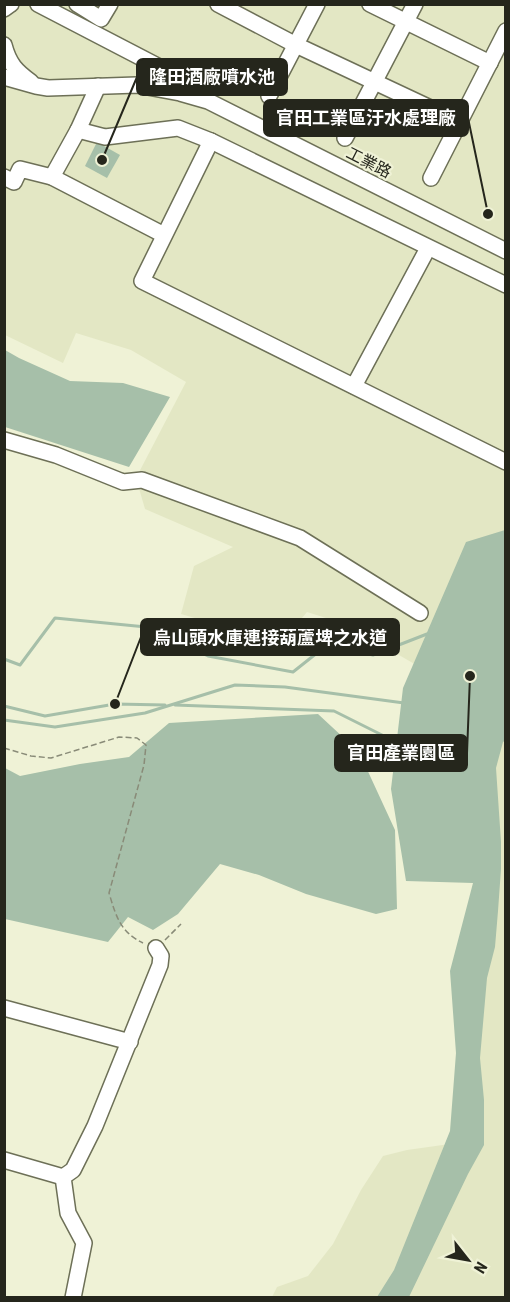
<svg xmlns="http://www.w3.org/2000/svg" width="510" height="1302" viewBox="0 0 510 1302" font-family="'Roboto Condensed','Noto Sans TC',sans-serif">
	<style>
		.built { fill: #e3e7c4 }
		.water { fill: #a6bfa9 }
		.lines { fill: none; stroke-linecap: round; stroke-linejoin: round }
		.stream { stroke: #a6bfa9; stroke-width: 3 }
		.minor-casing { stroke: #6d7057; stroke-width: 18 }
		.path { stroke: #898b78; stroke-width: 1.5; stroke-dasharray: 6 3; stroke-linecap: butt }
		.minor { stroke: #fff; stroke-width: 15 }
		.labels { text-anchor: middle; stroke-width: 4.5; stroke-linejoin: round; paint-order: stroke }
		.street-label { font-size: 16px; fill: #25261c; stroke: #eff2d6 }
		.leader { fill: none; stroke: #25261c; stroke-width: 2 }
		.callout-dot { fill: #25261c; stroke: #eff2d6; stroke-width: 2 }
		.callout { fill: #25261c; stroke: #25261c; stroke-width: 2 }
		.callout-label { font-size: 18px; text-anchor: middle; font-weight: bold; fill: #fff }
	</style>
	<rect width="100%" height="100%" fill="#eff2d6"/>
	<path class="built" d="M18,4L505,5V1297H272L277,1287L308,1276L333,1244L361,1190L383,1156L407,1150L464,1142L491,708L345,624L307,612L281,643L181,614L194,566L233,547L145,509L136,478L186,382L131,350L76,333L63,363L5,335L4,13Z"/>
	<g class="water">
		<path d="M97,142L120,155L107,178L85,166Z"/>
		<path d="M5,350L19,358L70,381L123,383L170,397L129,467L5,427Z"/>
		<path d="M505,530L506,740L503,742L496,768L501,842V869L498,911L495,947L487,978L480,1058L484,1100V1145L468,1174L409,1297H377L394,1270L450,1131L456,1053L450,971L473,883L406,881L391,789L403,688L466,542Z"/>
		<path d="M318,714L359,752L395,830L397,909L376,914L306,894L259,875L220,864L178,914L153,930L128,917L108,942L5,919V768L20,776L80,764L129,757L169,723Z"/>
	</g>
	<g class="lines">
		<g class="stream">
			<path d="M4,659L20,665L55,618L146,627L208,656L293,672L327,645L373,655L427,634"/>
			<path d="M175,705L334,711L396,742"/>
			<path d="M4,706L45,716L115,704L165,705"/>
			<path d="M4,720L55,727L145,713L235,685L285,687L404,703"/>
		</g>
		<defs>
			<g id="minor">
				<path d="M38,4L165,70L200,91L206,99"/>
				<path d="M77,4L101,19L110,4"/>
				<path d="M218,4L296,45L460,122"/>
				<path d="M370,4L490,63"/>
				<path d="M4,9L11,4"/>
				<path d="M4,45C9,64 16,71 31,82"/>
				<path d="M4,77L36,86L48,88L137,85L180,93L208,101L506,251"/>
				<path d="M98,86L78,130L105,137L178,128L211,141L506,285"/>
				<path d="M269,96L317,4"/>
				<path d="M345,138L415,4"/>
				<path d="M211,141L142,281L506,462"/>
				<path d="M4,177L14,182L20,169L52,177L164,235"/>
				<path d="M52,177L78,130"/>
				<path d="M431,178L506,31"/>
				<path d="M354,386L428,248"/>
				<path d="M4,440L56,455L123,482L142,480L300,538L420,613"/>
				<path d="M4,1008L130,1042"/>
				<path d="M4,1160L63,1177"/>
				<path d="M73,1298L84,1243L68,1213L63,1177L73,1170L95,1126L160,965L161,956L156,948"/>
			</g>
		</defs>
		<use href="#minor" class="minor-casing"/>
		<g class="path">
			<path d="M4,748L31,756L51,758L119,737L137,738L146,745L144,765L109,893C116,916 120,932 143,943"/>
			<path d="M165,940L181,924"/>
		</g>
		<use href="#minor" class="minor"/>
	</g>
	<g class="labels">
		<g class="street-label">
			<text transform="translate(369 162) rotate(27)" y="6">工業路</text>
		</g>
	</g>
	<path class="leader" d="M102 160L137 77M488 214L468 118M115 704L141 637M470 676L467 753"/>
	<g class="callout-dot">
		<circle cx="102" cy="160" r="6"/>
		<circle cx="488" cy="214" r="6"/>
		<circle cx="115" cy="704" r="6"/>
		<circle cx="470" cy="676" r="6"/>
	</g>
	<g class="callout">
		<rect x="137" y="59" width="150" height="36" rx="6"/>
		<rect x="264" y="100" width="204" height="36" rx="6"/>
		<rect x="141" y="619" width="258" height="36" rx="6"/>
		<rect x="335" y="735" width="132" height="36" rx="6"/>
	</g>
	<g class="callout-label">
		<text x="212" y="83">隆田酒廠噴水池</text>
		<text x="366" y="124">官田工業區汙水處理廠</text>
		<text x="270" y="644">烏山頭水庫連接葫蘆埤之水道</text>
		<text x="401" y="759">官田產業園區</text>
	</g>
	<rect width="510" height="1302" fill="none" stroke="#25261c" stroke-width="12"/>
	<g transform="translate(468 1260) rotate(121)" stroke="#eff2d6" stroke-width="4.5" paint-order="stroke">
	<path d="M0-4.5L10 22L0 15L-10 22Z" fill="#25261c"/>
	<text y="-9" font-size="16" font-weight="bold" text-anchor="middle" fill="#25261c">N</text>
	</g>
</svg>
